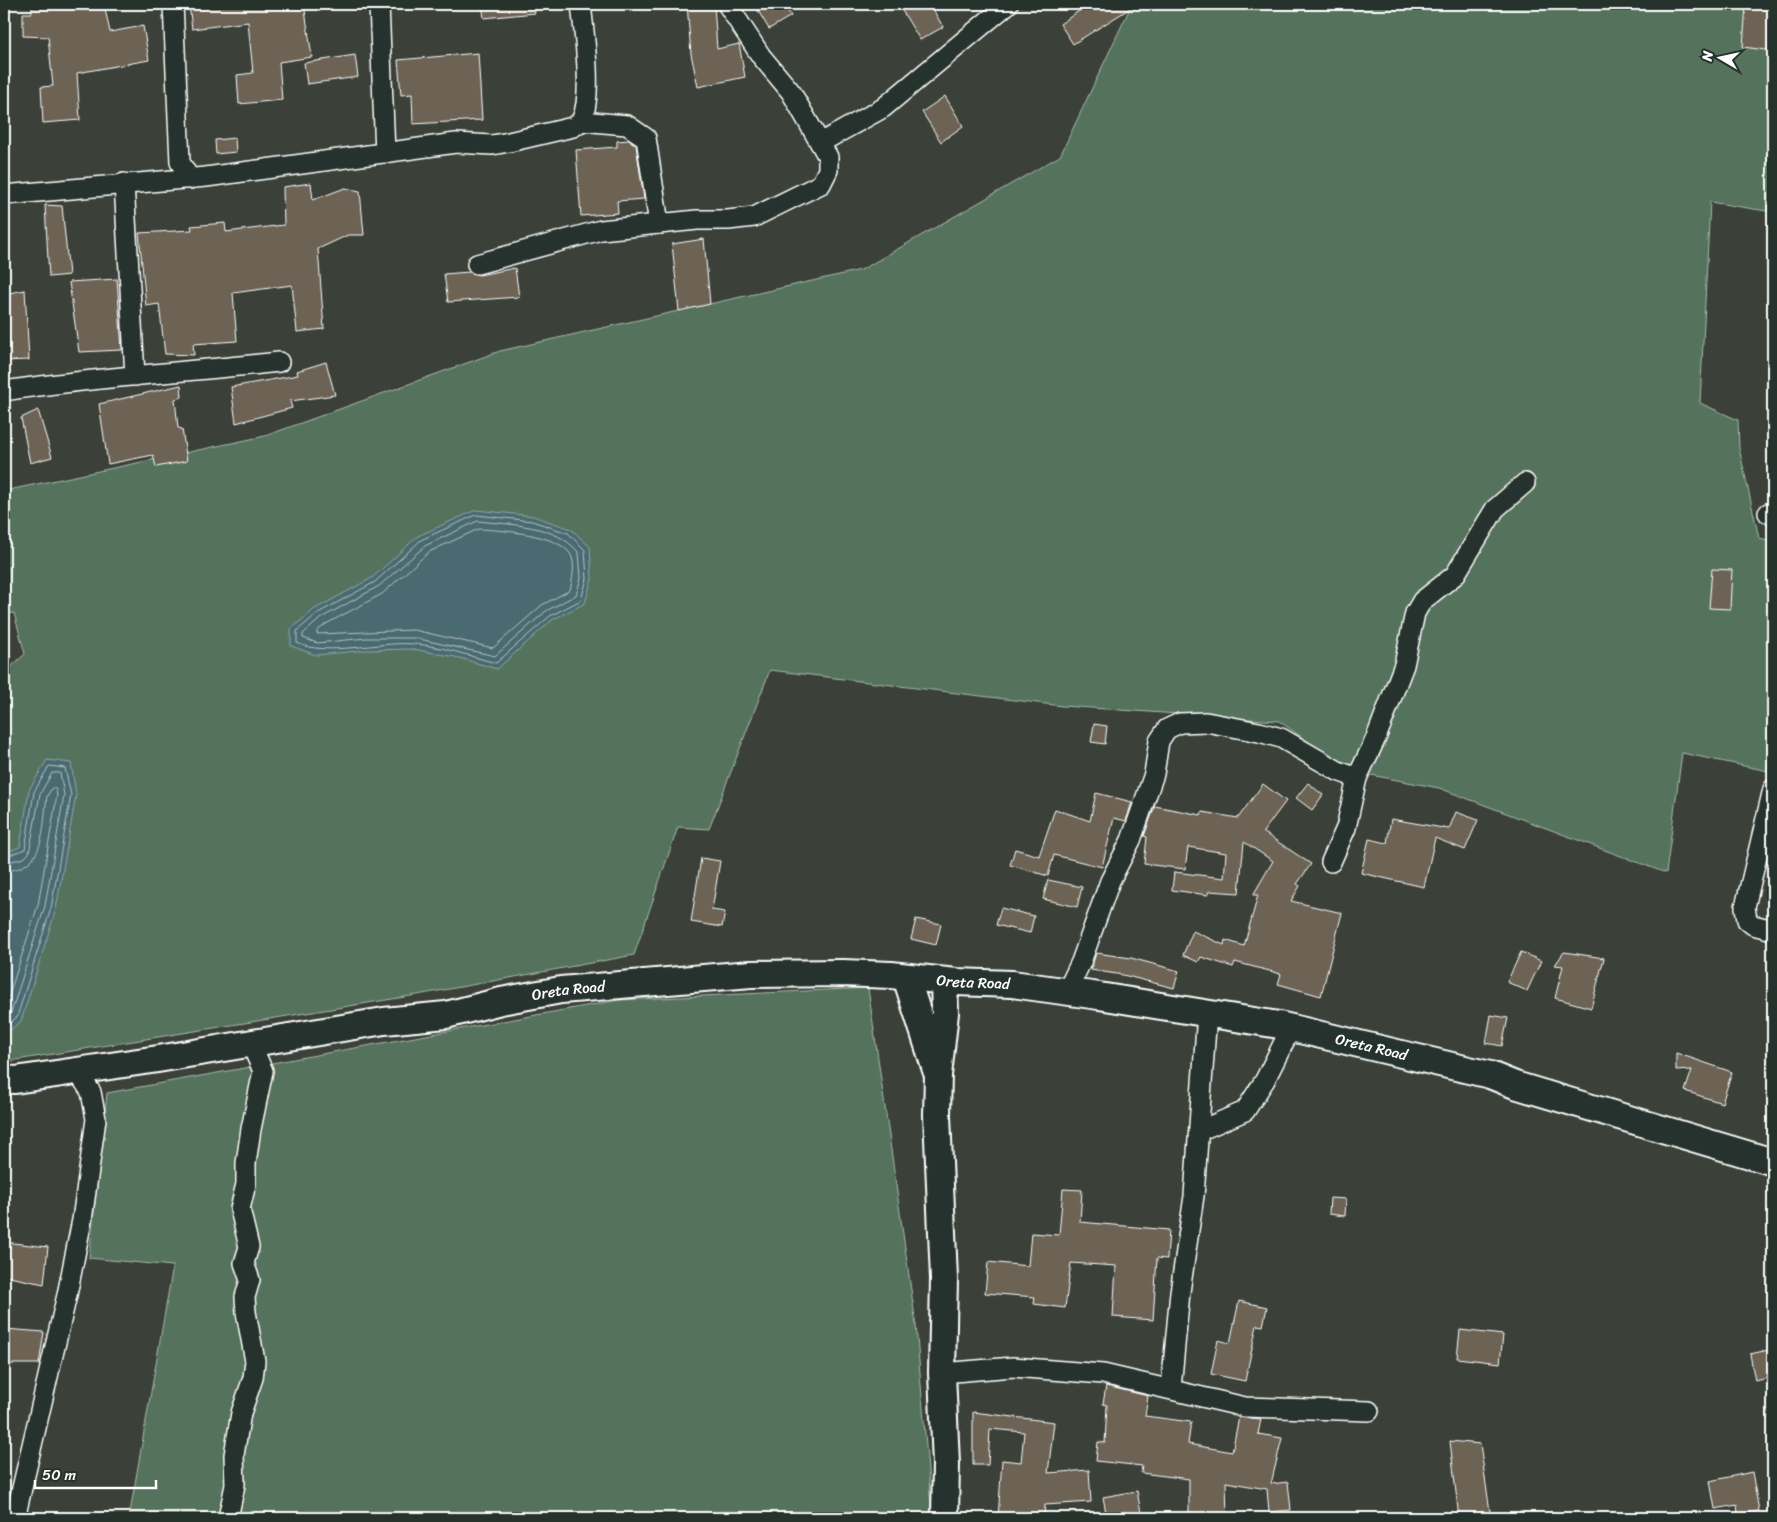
<svg xmlns="http://www.w3.org/2000/svg" width="1777" height="1522" viewBox="0 0 1777 1522" font-family="Sriracha,sans-serif">
	<style>
		.green { fill: #54735c; stroke: #aab9ae }
		.water { fill: #496a70; stroke: #92a6a9 }
		.lines { fill: none; stroke-linecap: round; stroke-linejoin: round }
		.shore { stroke: #b6c3c6; stroke-width: 1 }
		.building { fill: #6c6354; stroke: #fff }
		.street-casing { stroke: #fff; stroke-width: 22 }
		.secondary-casing { stroke: #fff; stroke-width: 30 }
		.street { stroke: #26332d; stroke-width: 19 }
		.secondary { stroke: #26332d; stroke-width: 26 }
		.labels { text-anchor: middle; stroke-width: 4; stroke-linejoin: round; paint-order: stroke }
		.street-label { font-size: 15px; fill: #fff; stroke: #26332d }
	</style>
	<rect width="100%" height="100%" fill="#3b4139"/>
	<filter id="ink" filterUnits="userSpaceOnUse"><feTurbulence type="fractalNoise" baseFrequency=".02" numOctaves="2"/><feDisplacementMap in="SourceGraphic" scale="10" xChannelSelector="R" yChannelSelector="G"/><feConvolveMatrix kernelMatrix="1 2 1 2 8 2 1 2 1" color-interpolation-filters="sRGB"/></filter>
	<g filter="url(#ink)">
		<g class="green">
			<path d="M1128,4H1773V212L1710,202L1700,403L1738,420L1739,448L1759,538L1773,541V772L1682,753L1666,873L1439,788L1350,771L1279,721L1062,706L770,670L709,829L678,827L634,955L417,995L4,1062V673L25,654L14,613L4,615V491L265,436L500,351L861,270L1060,156L1130,8Z"/>
			<path d="M868,988L916,1325L932,1518H129L173,1266L89,1258L107,1093L619,1000Z"/>
		</g>
		<g class="water">
			<path d="M476,510L533,516L571,529L590,547L592,579L585,603L552,620L497,669L460,658L413,649L367,650L316,655L291,646V629L315,609L372,578L418,536Z"/>
			<path d="M47,760L71,763L76,795L56,909L21,1021L4,1035V853L20,847L29,790Z"/>
		</g>
		<g class="lines">
			<g class="shore">
				<path d="M476,515L532,521L568,533L585,550L587,579L581,600L550,616L496,663C469,656 442,646 414,644C378,641 327,657 297,643V631L318,613L375,582L421,540Z"/>
				<path d="M478,521C512,525 556,524 579,553L581,578L576,595L546,611L495,656L415,638H366L317,643L303,638V634L321,618L379,586L425,546Z"/>
				<path d="M479,529C501,530 559,534 571,555C576,565 572,581 570,590L542,605L493,648L414,630L317,634V631L326,624L382,594L429,552Z"/>
				<path d="M4,857L25,849L34,792L49,766L65,768L71,795L51,908L17,1017L4,1028"/>
				<path d="M4,863L24,858L29,853L40,794L52,773H60L64,795L45,906L11,1013L4,1020"/>
				<path d="M4,871C47,869 42,829 47,796L52,788H55L57,795L38,905L4,1011"/>
			</g>
		</g>
		<g class="building">
			<path d="M32,4H104L110,32L143,26L149,60L77,73L80,120L43,123L41,87L53,86L48,37L23,36V13H32Z"/>
			<path d="M189,4H304L312,57L279,62L282,100L239,104L237,75L253,73L248,22L192,29Z"/>
			<path d="M482,4H534L535,13L484,18Z"/>
			<path d="M687,4H714L717,49L739,44L745,77L698,87L691,54Z"/>
			<path d="M754,4H784L791,16L769,29Z"/>
			<path d="M898,4H930L943,27L920,40Z"/>
			<path d="M1089,4H1137L1073,44L1060,24Z"/>
			<path d="M1746,4L1773,6V51L1743,47Z"/>
			<path d="M478,53L482,120L413,124L412,94L401,95L398,60Z"/>
			<path d="M355,55L358,77L307,84L304,63Z"/>
			<path d="M945,96L963,126L941,142L922,112Z"/>
			<path d="M235,138L236,152L216,154L215,140Z"/>
			<path d="M629,140L636,145L644,199L617,201L618,213L581,216L576,150L617,147V141Z"/>
			<path d="M311,183L313,200L345,188L360,191L364,235H348L318,249L324,329L297,332L292,285L233,293L237,341L193,344L194,355L165,354L159,304L146,306L139,233L192,230L191,226L225,223L226,232L284,225L283,187Z"/>
			<path d="M45,205L62,206L69,275L49,277Z"/>
			<path d="M704,239L710,304L679,311L672,244Z"/>
			<path d="M515,268L519,297L448,302L444,274L469,272L479,275Z"/>
			<path d="M117,279L122,350L79,352L69,282Z"/>
			<path d="M25,290L29,360L4,361V294Z"/>
			<path d="M326,362L335,395L290,401L292,408L236,423L231,387L298,375L297,371Z"/>
			<path d="M181,385L182,397L175,399L178,428L182,429L187,461L156,467L153,455L108,464L99,404Z"/>
			<path d="M38,410L52,457L30,463L21,418Z"/>
			<path d="M1712,569L1732,570L1730,609L1709,608Z"/>
			<path d="M1094,724L1107,726L1105,744L1091,742Z"/>
			<path d="M1308,783L1323,795L1312,810L1296,798Z"/>
			<path d="M1263,784L1286,801L1263,832L1311,864L1297,884L1300,886L1291,901L1342,913L1321,996L1278,984L1281,974L1235,962L1233,967L1201,957L1198,962L1183,955L1193,931L1224,945L1225,940L1244,946L1258,895H1253L1273,861L1244,842L1239,893L1209,891L1208,895L1172,890L1174,872L1224,878L1226,853L1188,847L1185,869L1144,864L1147,837L1144,836L1155,806L1201,815L1202,812L1238,818Z"/>
			<path d="M1096,793L1132,802L1126,821L1114,818L1102,867L1054,855L1048,876L1010,865L1015,849L1039,856L1055,809L1090,821Z"/>
			<path d="M1456,812L1478,820L1465,850L1435,838L1424,887L1361,873L1369,839L1387,843L1391,819L1449,829Z"/>
			<path d="M701,858L720,861L712,910L725,912L722,927L691,922Z"/>
			<path d="M1048,880L1082,887L1077,907L1043,899Z"/>
			<path d="M1001,908L1034,916L1030,933L996,925Z"/>
			<path d="M916,919L941,924L936,945L911,939Z"/>
			<path d="M1521,952L1541,961L1527,991L1507,982Z"/>
			<path d="M1564,952L1604,958L1591,1008L1555,998L1563,966L1555,965Z"/>
			<path d="M1096,953L1131,958L1179,971L1174,988L1123,975L1091,970Z"/>
			<path d="M1491,1015L1508,1018L1502,1046L1486,1043Z"/>
			<path d="M1676,1053L1732,1072L1722,1103L1685,1091L1692,1070L1676,1071Z"/>
			<path d="M1063,1189L1082,1190L1080,1222L1169,1230L1167,1259L1157,1258L1153,1320L1113,1317L1116,1266L1071,1263L1065,1308L1034,1304L1035,1297L985,1293L988,1262L1028,1266L1031,1233L1059,1235Z"/>
			<path d="M1330,1198L1346,1199L1345,1216L1329,1214Z"/>
			<path d="M4,1242L48,1247L44,1284L4,1276Z"/>
			<path d="M1239,1301L1267,1307L1263,1326L1257,1325L1245,1381L1211,1374L1218,1340L1230,1343Z"/>
			<path d="M4,1329L44,1332L39,1364H4Z"/>
			<path d="M1460,1330L1503,1335L1500,1363L1457,1358Z"/>
			<path d="M1773,1349V1377L1755,1381L1750,1354Z"/>
			<path d="M1106,1386L1148,1396L1145,1416L1191,1422L1188,1444L1232,1452L1239,1417L1261,1419L1258,1434L1282,1438L1271,1484L1288,1482L1291,1510L1269,1512L1267,1489L1226,1482L1227,1518H1189V1479L1141,1473L1142,1466L1096,1461L1098,1442L1105,1443L1107,1405L1103,1404Z"/>
			<path d="M973,1412L1054,1422L1048,1473L1089,1470L1091,1502L1045,1505L1044,1518H998L1002,1460L1021,1462L1024,1432L990,1429L988,1465H973Z"/>
			<path d="M1450,1441L1480,1444L1491,1518H1459Z"/>
			<path d="M1752,1472L1759,1511L1738,1514L1737,1505L1715,1509L1710,1481Z"/>
			<path d="M1137,1491L1142,1518H1107L1103,1497Z"/>
		</g>
		<g class="lines">
			<defs>
				<g id="street">
					<path d="M173,4L180,162L190,179"/>
					<path d="M379,4L385,153"/>
					<path d="M581,121L627,125L646,138L659,224"/>
					<path d="M820,143L883,108L1008,4"/>
					<path d="M124,183L135,376"/>
					<path d="M4,195L206,177L456,143L492,145L509,142L573,127C576,125 580,123 582,119C593,94 584,33 581,4"/>
					<path d="M477,264L601,230L697,220H728L754,217L821,184L828,170V157L791,92L761,56L727,4"/>
					<path d="M4,391C95,377 187,372 279,362"/>
					<path d="M1768,513L1773,515"/>
					<path d="M1773,789L1745,907L1747,920L1753,925L1773,930"/>
					<path d="M1331,862L1346,828L1357,778L1376,738L1404,665L1415,613L1422,601L1455,575L1495,509L1525,483"/>
					<path d="M1067,991L1081,962L1110,881L1131,840L1154,774L1159,741L1167,729L1180,723L1206,722L1259,732L1281,738L1338,771L1357,778"/>
					<path d="M1199,1131L1245,1111L1265,1080L1291,1028"/>
					<path d="M942,1373L1013,1367L1103,1374L1245,1407L1369,1411"/>
					<path d="M1171,1388L1180,1292L1194,1196L1207,1013"/>
					<path d="M15,1518L67,1295L82,1220L96,1119L91,1092L77,1071"/>
					<path d="M228,1518L235,1485L234,1455L241,1413L253,1378L255,1361L246,1312L245,1297L250,1280L244,1263L249,1247L240,1209L246,1184V1163L251,1129L263,1071L251,1044"/>
				</g>
				<g id="secondary">
					<path d="M906,977L936,1070"/>
					<path d="M944,981L945,1013L938,1075L937,1115L944,1279L942,1373L946,1464L945,1518"/>
					<path id="s1" d="M4,1079L15,1080L158,1059L384,1021L446,1015L501,1001L561,990L751,974L843,973L891,975L956,982L1012,984L1099,996L1279,1025L1490,1075L1515,1085L1773,1162"/>
				</g>
			</defs>
			<use href="#street" class="street-casing"/>
			<use href="#secondary" class="secondary-casing"/>
			<use href="#street" class="street"/>
			<use href="#secondary" class="secondary"/>
		</g>
	</g>
	<g class="labels">
		<g class="street-label">
			<text dy="5" stroke="none"><textPath href="#s1" startOffset="978">Oreta Road</textPath></text>
			<text dy="5" stroke="none"><textPath href="#s1" startOffset="572">Oreta Road</textPath></text>
			<text dy="5" stroke="none"><textPath href="#s1" startOffset="1382">Oreta Road</textPath></text>
		</g>
	</g>
	<rect width="1777" height="1522" fill="none" stroke="#26332d" stroke-width="20"/>
	<rect x="10" y="10" width="1757" height="1502" fill="none" stroke="#fff" stroke-width="2" filter="url(#ink)"/>
	<g transform="translate(1720 58) rotate(279)" stroke="#26332d" stroke-width="4" paint-order="stroke">
	<path d="M0-4L9 19L0 12L-9 19Z" fill="#ffffff"/>
	<text y="-8" font-size="14" font-weight="bold" text-anchor="middle" fill="#ffffff">N</text>
	</g>
	<path d="M35 1480v8h121v-8" fill="none" stroke="#ffffff" stroke-width="2.5"/>
	<text x="42" y="1480" font-size="15" fill="#ffffff" stroke="#26332d" stroke-width="4" paint-order="stroke">50 m</text>
</svg>
